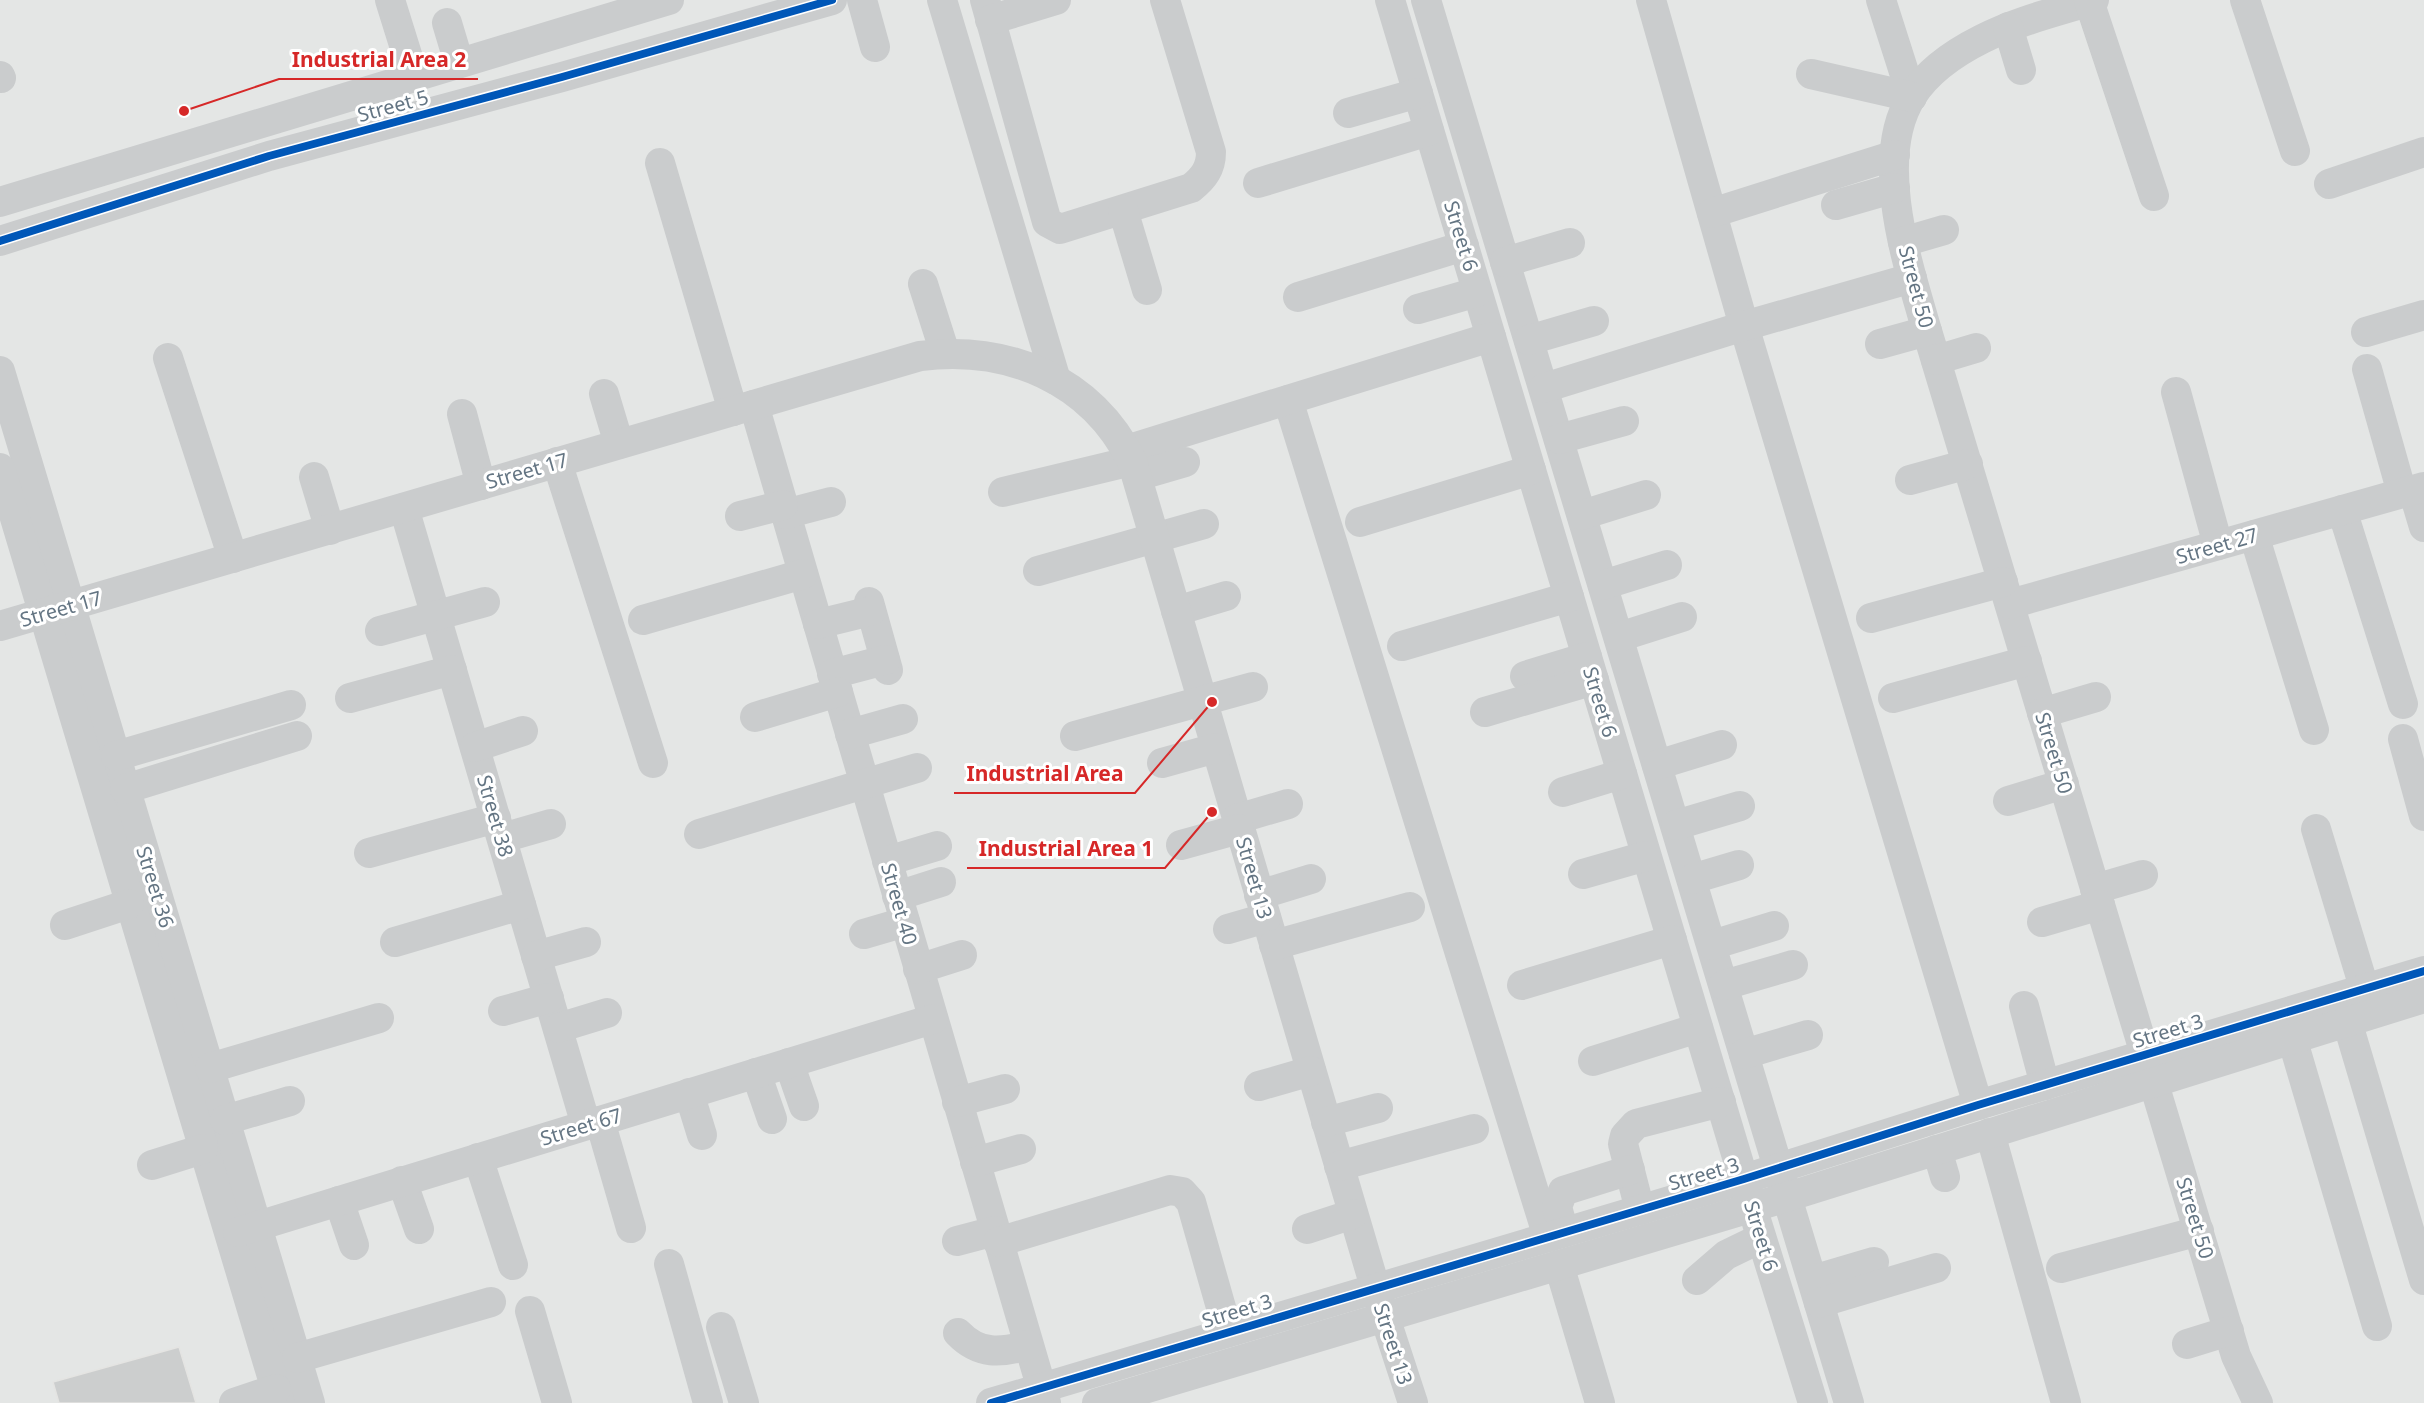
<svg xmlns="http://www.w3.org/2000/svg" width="2424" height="1403" viewBox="0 0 2424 1403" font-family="'Noto Sans',sans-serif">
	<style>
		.built { fill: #e4e6e5 }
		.building { fill: #cccece; stroke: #e4e4e2; stroke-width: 1.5 }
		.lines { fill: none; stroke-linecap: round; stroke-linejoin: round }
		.minor { stroke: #cacccd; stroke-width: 30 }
		.cycleway-casing { stroke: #fff; stroke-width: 11 }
		.cycleway { stroke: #0057b8; stroke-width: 8 }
		.labels { text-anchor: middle; stroke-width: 6; stroke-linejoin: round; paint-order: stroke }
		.street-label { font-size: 20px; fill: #647583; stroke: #fff }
		.leader { fill: none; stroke: #d62828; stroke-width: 2 }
		.callout-dot { fill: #d62828; stroke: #fff; stroke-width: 2 }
		.callout-label { font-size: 21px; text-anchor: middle; font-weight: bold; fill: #d62828; stroke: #fff; stroke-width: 6; stroke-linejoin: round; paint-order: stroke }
	</style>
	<rect width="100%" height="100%" fill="#f4f5f3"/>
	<rect class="built" x="0" y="0" width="2424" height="1403"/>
	<path class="building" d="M179,1347L196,1403H59L53,1382Z"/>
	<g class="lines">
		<g class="minor">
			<path d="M390,0L414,77"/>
			<path d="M862,0L875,47"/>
			<path d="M942,0L1056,380"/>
			<path d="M985,0L1047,222L1060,229L1191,188C1204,178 1211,168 1211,152L1165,0"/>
			<path d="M1390,0L1752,1207L1813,1403"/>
			<path d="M1426,0L1849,1403"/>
			<path d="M1651,0L1744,326L1978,1105"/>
			<path d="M1881,0L1912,97"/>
			<path d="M2094,0C2056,12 2017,21 1982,39C1956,52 1928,71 1912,96C1872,159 1908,265 1927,331L2236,1356L2258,1403"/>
			<path d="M2245,0L2295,151"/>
			<path d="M2089,1L2154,196"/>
			<path d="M990,20L1056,0"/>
			<path d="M447,23L459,63"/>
			<path d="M2008,27L2021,70"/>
			<path d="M1811,74L1912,97"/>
			<path d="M0,76L1,78"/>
			<path d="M1348,113L1418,93"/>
			<path d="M660,163L733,411"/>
			<path d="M1258,183L1429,131"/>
			<path d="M2329,184L2424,152"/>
			<path d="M0,202L669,0"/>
			<path d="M1836,205L1895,188"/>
			<path d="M1123,210L1147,290"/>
			<path d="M1712,213L1895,155"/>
			<path d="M0,241L269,156L562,77L832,0"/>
			<path d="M1903,242L1944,230"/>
			<path d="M1505,262L1570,243"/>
			<path d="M923,284L945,353"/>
			<path d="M1298,297L1464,246"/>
			<path d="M1418,309L1477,292"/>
			<path d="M2366,332L2424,315"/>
			<path d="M1529,340L1594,321"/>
			<path d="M1880,344L1927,331"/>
			<path d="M168,358L233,558"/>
			<path d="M1936,360L1976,348"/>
			<path d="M2367,369L2402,493"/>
			<path d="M0,371L310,1403"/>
			<path d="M1544,388L1744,326L1912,278"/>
			<path d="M2176,392L2218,545"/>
			<path d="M604,394L619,444"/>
			<path d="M1288,400L1548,1237"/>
			<path d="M754,405L1046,1403"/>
			<path d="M462,414L481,485"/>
			<path d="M1559,439L1624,421"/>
			<path d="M1126,450L1491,337"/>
			<path d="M557,462L653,763"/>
			<path d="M0,468L280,1403"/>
			<path d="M1137,476L1185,462"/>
			<path d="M314,477L330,530"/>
			<path d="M1910,480L1968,464"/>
			<path d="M2413,490L2424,527"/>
			<path d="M1003,492L1132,461"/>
			<path d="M404,508L586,1125"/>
			<path d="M2342,510L2403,704"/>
			<path d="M785,514L831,502"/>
			<path d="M1582,515L1646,495"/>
			<path d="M740,516L783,505"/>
			<path d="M1360,522L1531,470"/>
			<path d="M2254,535L2314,730"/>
			<path d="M1038,571L1204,524"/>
			<path d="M1603,585L1667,565"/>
			<path d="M869,602L888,670"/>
			<path d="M2010,604L2424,487"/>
			<path d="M1176,611L1226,596"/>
			<path d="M1871,618L2003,582"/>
			<path d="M643,620L803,574"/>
			<path d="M818,624L871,611"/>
			<path d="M0,626L920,356C1008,345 1091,379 1132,461L1375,1287L1413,1403"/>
			<path d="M380,631L485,602"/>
			<path d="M1619,637L1682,617"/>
			<path d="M1402,646L1569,597"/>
			<path d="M832,674L885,660"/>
			<path d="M1525,676L1587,657"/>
			<path d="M350,698L452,670"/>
			<path d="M1893,698L2027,661"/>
			<path d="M1485,712L1594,680"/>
			<path d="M2042,713L2096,697"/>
			<path d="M755,717L838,692"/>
			<path d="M850,734L903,719"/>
			<path d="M1075,736L1253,687"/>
			<path d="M2403,739L2424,816"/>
			<path d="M475,747L523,731"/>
			<path d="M116,756L291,705"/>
			<path d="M1162,763L1216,748"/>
			<path d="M1657,765L1722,745"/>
			<path d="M125,789L297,736"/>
			<path d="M1563,792L1622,774"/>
			<path d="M2008,801L2064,784"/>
			<path d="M1237,819L1288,804"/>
			<path d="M1676,825L1740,806"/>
			<path d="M2316,829L2370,1007"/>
			<path d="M699,834L917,768"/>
			<path d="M502,838L551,824"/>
			<path d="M1181,845L1239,829"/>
			<path d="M369,853L496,818"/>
			<path d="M887,861L937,846"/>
			<path d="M1583,874L1646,856"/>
			<path d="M1692,879L1739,865"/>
			<path d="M2095,889L2143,875"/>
			<path d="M1259,895L1311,879"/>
			<path d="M897,896L941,882"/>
			<path d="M2042,922L2100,905"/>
			<path d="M65,925L129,904"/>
			<path d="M1228,929L1266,918"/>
			<path d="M864,934L905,922"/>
			<path d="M395,942L521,905"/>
			<path d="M1274,945L1410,907"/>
			<path d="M1712,945L1774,926"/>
			<path d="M536,956L586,942"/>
			<path d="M918,969L962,955"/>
			<path d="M1522,985L1672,940"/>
			<path d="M1724,985L1793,965"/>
			<path d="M2024,1006L2045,1085"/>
			<path d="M503,1011L549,998"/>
			<path d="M2347,1021L2424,1280"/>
			<path d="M558,1028L607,1013"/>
			<path d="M2292,1038L2377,1326"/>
			<path d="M1744,1054L1808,1035"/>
			<path d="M1593,1061L1698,1028"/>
			<path d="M789,1063L804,1106"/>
			<path d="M210,1068L379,1018"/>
			<path d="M756,1073L772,1119"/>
			<path d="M1259,1086L1311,1071"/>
			<path d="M689,1093L702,1135"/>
			<path d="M957,1102L1005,1089"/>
			<path d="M225,1120L290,1101"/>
			<path d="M600,1121L631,1228"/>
			<path d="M1326,1122L1378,1108"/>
			<path d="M1990,1133L2066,1403"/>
			<path d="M1937,1150L1945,1177"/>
			<path d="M478,1158L513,1265"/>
			<path d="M975,1162L1021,1149"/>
			<path d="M152,1165L203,1149"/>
			<path d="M1339,1166L1474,1129"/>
			<path d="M402,1181L419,1229"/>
			<path d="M339,1201L354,1245"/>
			<path d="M1640,1210L1623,1144L1625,1136L1636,1124L1721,1102"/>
			<path d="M1307,1229L1353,1214"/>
			<path d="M238,1232L933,1019"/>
			<path d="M1564,1232L1557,1207L1563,1191L1630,1170"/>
			<path d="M957,1241L995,1231"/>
			<path d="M998,1242L1170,1190L1182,1192L1191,1202L1228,1332"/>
			<path d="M669,1264L708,1403"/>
			<path d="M1559,1265L1600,1403"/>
			<path d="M2061,1268L2199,1231"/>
			<path d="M1697,1280L1726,1255L1761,1238"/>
			<path d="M1813,1280L1874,1262"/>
			<path d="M1819,1303L1936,1268"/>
			<path d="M530,1311L557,1403"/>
			<path d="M721,1327L744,1403"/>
			<path d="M958,1333C979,1355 1001,1353 1028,1345"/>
			<path d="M2187,1344L2229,1331"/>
			<path d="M297,1358L491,1302"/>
			<path d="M234,1403L276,1389"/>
			<path d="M991,1403L1744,1179L1978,1105L2424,971"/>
			<path d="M1097,1403L1787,1197L2424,998"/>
		</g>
		<defs>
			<g id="cycleway">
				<path d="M0,241L269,156L562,77L832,0"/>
				<path d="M991,1403L1744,1179L1978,1105L2424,971"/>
			</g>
		</defs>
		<use href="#cycleway" class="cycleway-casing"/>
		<use href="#cycleway" class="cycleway"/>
	</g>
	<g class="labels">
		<g class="street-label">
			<text transform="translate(393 106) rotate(-15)" y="7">Street 5</text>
			<text transform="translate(1461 236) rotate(73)" y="7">Street 6</text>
			<text transform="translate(1916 287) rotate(75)" y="7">Street 50</text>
			<text transform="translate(527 471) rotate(-16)" y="7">Street 17</text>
			<text transform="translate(2217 546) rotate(-16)" y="7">Street 27</text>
			<text transform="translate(61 609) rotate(-16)" y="7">Street 17</text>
			<text transform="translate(1600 702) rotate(73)" y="7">Street 6</text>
			<text transform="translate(2054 753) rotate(73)" y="7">Street 50</text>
			<text transform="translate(495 816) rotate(74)" y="7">Street 38</text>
			<text transform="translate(1254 878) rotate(74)" y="7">Street 13</text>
			<text transform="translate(155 887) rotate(73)" y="7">Street 36</text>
			<text transform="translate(899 904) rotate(74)" y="7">Street 40</text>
			<text transform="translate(2168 1031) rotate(-17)" y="7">Street 3</text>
			<text transform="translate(581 1127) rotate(-17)" y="7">Street 67</text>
			<text transform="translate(1704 1174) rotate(-16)" y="7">Street 3</text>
			<text transform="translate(2195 1218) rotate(73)" y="7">Street 50</text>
			<text transform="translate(1761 1236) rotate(73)" y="7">Street 6</text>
			<text transform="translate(1237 1311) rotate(-17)" y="7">Street 3</text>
			<text transform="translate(1393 1344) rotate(72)" y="7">Street 13</text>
		</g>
	</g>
	<path class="leader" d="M184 111L279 79H478M1212 702L1135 793H954M1212 812L1165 868H967"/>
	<g class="callout-dot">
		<circle cx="184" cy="111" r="6"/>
		<circle cx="1212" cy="702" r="6"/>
		<circle cx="1212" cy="812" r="6"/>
	</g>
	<g class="callout-label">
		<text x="379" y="67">Industrial Area 2</text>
		<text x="1045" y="781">Industrial Area</text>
		<text x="1066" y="856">Industrial Area 1</text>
	</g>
</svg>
